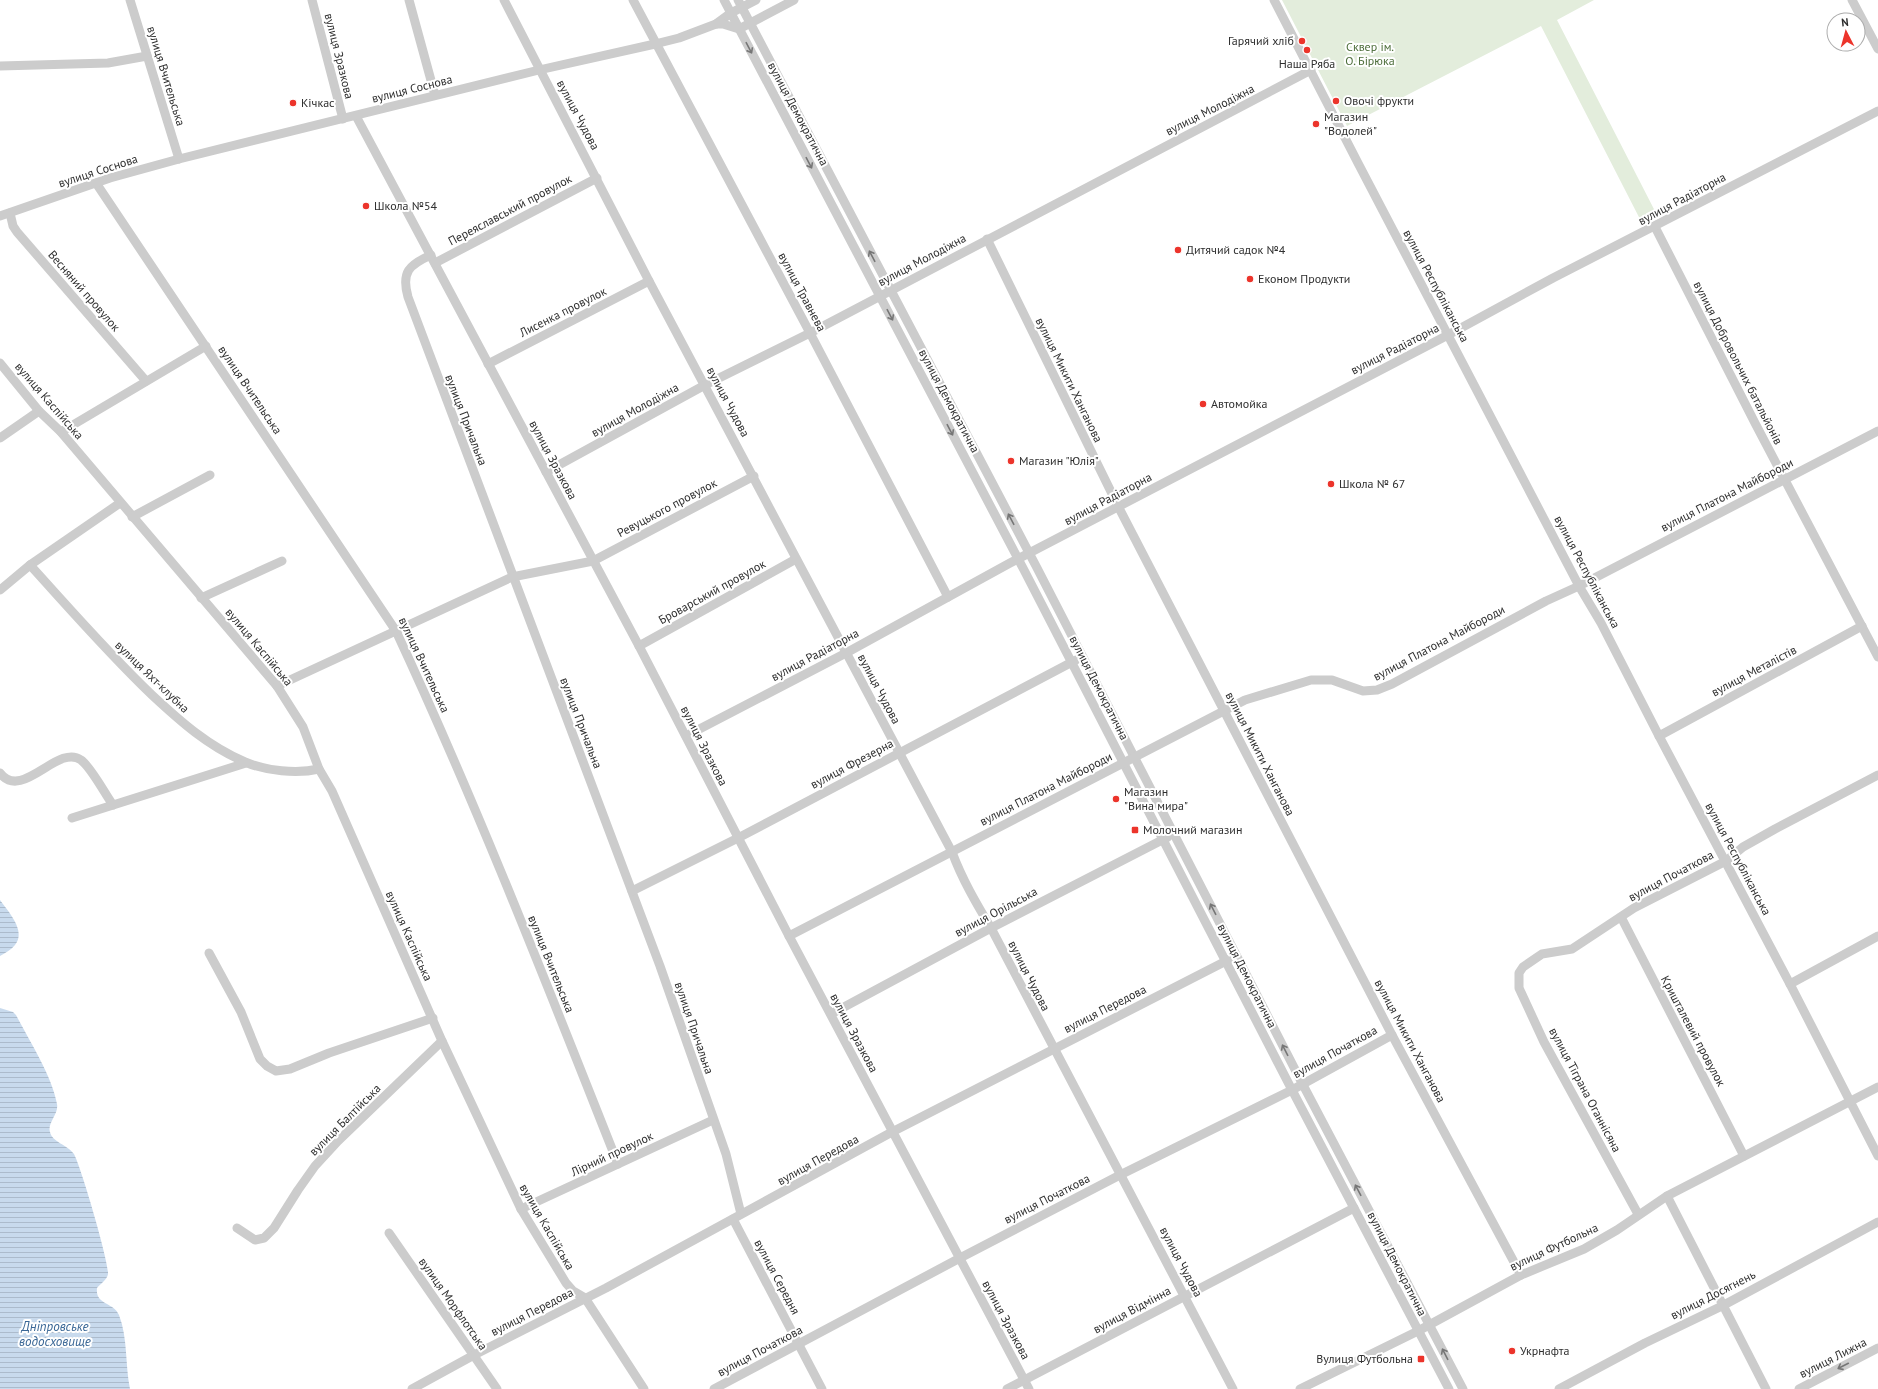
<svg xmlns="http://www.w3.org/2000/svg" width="1878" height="1389" viewBox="0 0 1878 1389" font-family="'PT Sans',sans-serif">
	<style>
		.green { fill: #e3eddc }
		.water { fill: url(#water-rules) }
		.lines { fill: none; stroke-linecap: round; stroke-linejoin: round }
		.minor { stroke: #ccc; stroke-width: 9 }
		.oneway { stroke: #767676 }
		.poi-dot { fill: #ec342b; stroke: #fff; stroke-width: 1.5 }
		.labels { text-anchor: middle; stroke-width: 4; stroke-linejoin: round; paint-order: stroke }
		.poi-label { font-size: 12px; fill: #2f2f2f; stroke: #fff; text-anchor: start }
		.park-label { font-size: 12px; fill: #4c6d3a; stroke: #fff }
		.street-label { font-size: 12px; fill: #2f2f2f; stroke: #fff }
		.water-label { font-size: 13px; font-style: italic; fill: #396695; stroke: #fff }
	</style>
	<defs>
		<pattern id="water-rules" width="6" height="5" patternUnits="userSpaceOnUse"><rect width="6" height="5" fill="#c8daed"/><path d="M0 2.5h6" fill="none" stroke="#acbbcc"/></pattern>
	</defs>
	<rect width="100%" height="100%" fill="#fff"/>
	<path class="green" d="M1282,0H1594L1557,20L1658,217L1643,225L1541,26L1347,126Z"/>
	<g class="water">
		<path d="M0,900C7,910 27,931 15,945C11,950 5,953 0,956Z"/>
		<path d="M0,1008L13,1012L16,1015C29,1040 52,1076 57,1104C59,1114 47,1123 50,1132C52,1142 68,1145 74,1154C81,1167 109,1262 108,1274C107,1280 100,1284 97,1288C95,1305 114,1302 119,1315C128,1338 125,1365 130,1389H0Z"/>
	</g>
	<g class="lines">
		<g class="minor">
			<path d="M130,0L179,159"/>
			<path d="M312,0L343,119"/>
			<path d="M409,0L435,95"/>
			<path d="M504,0L649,281L952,852C962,879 976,903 991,928L1233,1389"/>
			<path d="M633,0L810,333L948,597"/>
			<path d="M724,0L1024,570L1292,1090L1449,1389"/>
			<path d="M738,0L1036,566L1302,1083L1463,1389"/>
			<path d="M1274,0L1359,165L1579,586L1601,623L1659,736L1790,984L1878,1156"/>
			<path d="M1852,0L1878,49"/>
			<path d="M716,24L731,13L756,0"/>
			<path d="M0,66L108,63L147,56"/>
			<path d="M356,116L639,646L789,936L1029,1389"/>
			<path d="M96,183L396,631C477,805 547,985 618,1164"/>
			<path d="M10,213L13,226L17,232L146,381"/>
			<path d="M0,216L110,178L179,159L539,70L655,44L679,38L716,24H723L739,29L794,0"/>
			<path d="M1655,227L1756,425L1878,657"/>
			<path d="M987,239L1119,508L1392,1035L1521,1275"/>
			<path d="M431,255C409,265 401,272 408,297L660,966L726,1154L741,1214"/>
			<path d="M435,263L597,178"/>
			<path d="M0,363L39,411L61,432L277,686L303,727L319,769L332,791L442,1041L521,1209L566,1283L573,1291L585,1298L644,1389"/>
			<path d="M488,364L649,281"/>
			<path d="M61,432L206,346"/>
			<path d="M0,438L39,411"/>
			<path d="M546,472L705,385L810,333L1311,70"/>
			<path d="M132,517L210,475"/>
			<path d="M30,565L120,503"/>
			<path d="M0,590L30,565C70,609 109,654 152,695C181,722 208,746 245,762C266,771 297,774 319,769"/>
			<path d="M201,598L282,561"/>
			<path d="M639,646L796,559"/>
			<path d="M277,686L512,577L593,561L754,476"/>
			<path d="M686,736L846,653L1010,563L1448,335L1553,278L1878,111"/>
			<path d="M1659,736L1862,626"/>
			<path d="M0,773C22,802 58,743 81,760C91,767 105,794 113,805"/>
			<path d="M72,818L246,763"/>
			<path d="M632,891L738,838L1076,660"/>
			<path d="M1621,917L1744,1156"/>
			<path d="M789,936L1245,700L1311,680H1332L1363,691L1377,690L1392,684L1546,601L1579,586L1878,431"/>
			<path d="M209,953L241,1012L260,1059L267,1066L276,1071L290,1069L329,1053L433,1018"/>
			<path d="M1790,984L1878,936"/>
			<path d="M831,1014L991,928L1168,837"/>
			<path d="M1667,1196L1766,1389"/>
			<path d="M521,1209L713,1120"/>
			<path d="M1638,1214L1544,1042L1519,988V973L1523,967L1542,954L1572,949L1634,908L1726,861L1743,847L1775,829L1878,775"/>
			<path d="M733,1219L822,1389"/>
			<path d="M237,1228L255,1240L264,1238L274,1228L298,1190L315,1166L338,1141L442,1041"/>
			<path d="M389,1233L497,1389"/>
			<path d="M412,1389L474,1355L606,1288L892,1132L1230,959"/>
			<path d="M714,1389L960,1258L1120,1175L1292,1090L1392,1035"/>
			<path d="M1007,1389L1354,1208"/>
			<path d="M1300,1389L1418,1331L1521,1275L1584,1249L1617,1230L1667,1196L1878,1087"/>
			<path d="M1559,1389L1645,1343L1722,1306L1878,1222"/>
			<path d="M1799,1389L1878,1348"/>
		</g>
	</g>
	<defs><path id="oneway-shaft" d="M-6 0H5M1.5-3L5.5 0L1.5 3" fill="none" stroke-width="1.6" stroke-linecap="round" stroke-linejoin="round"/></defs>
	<g class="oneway">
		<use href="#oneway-shaft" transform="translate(749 48) rotate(62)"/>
		<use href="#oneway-shaft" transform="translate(809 163) rotate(62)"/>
		<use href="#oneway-shaft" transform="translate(872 256) rotate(-118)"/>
		<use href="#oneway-shaft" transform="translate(890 315) rotate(62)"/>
		<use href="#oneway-shaft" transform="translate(950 430) rotate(62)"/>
		<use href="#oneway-shaft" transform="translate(1011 519) rotate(-118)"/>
		<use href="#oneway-shaft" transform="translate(1213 909) rotate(-117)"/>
		<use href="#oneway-shaft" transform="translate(1285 1050) rotate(-117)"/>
		<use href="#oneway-shaft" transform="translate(1358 1190) rotate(-118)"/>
		<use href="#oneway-shaft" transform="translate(1445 1354) rotate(-117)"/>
		<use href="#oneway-shaft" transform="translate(1843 1366) rotate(153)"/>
	</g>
	<g class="poi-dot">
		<circle cx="1302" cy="41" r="4"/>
		<circle cx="1307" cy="50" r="4"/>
		<circle cx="1336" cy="101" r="4"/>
		<circle cx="293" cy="103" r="4"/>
		<circle cx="1316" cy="124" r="4"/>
		<circle cx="366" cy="206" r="4"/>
		<circle cx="1178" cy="250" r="4"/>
		<circle cx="1250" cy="279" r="4"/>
		<circle cx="1203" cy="404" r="4"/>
		<circle cx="1011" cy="461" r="4"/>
		<circle cx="1331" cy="484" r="4"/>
		<circle cx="1116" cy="799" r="4"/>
		<rect x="1131" y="826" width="8" height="8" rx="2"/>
		<circle cx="1512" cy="1351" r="4"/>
		<rect x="1417" y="1355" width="8" height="8" rx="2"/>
	</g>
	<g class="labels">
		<g class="poi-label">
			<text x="1294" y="45" text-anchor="end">Гарячий хліб</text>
			<text x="1307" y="68" text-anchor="middle">Наша Ряба</text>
			<text x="1344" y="105">Овочі фрукти</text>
			<text x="301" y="107">Кічкас</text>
			<text x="1324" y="121">Магазин<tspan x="1324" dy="14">"Водолей"</tspan></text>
			<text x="374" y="210">Школа №54</text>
			<text x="1186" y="254">Дитячий садок №4</text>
			<text x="1258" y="283">Економ Продукти</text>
			<text x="1211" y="408">Автомойка</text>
			<text x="1019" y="465">Магазин "Юлія"</text>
			<text x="1339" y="488">Школа № 67</text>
			<text x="1124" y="796">Магазин<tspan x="1124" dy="14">"Вина мира"</tspan></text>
			<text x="1143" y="834">Молочний магазин</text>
			<text x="1520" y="1355">Укрнафта</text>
			<text x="1413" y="1363" text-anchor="end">Вулиця Футбольна</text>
		</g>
		<g class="park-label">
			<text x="1370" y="51">Сквер ім.<tspan x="1370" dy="14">О. Бірюка</tspan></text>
		</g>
		<g class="street-label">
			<text transform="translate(339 56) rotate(76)" y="4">вулиця Зразкова</text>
			<text transform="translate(166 76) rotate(73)" y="4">вулиця Вчительська</text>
			<text transform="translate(412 89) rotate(-14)" y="4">вулиця Соснова</text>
			<text transform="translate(1210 110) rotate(-27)" y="4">вулиця Молодіжна</text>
			<text transform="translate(798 114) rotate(62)" y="4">вулиця Демократична</text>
			<text transform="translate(578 115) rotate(62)" y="4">вулиця Чудова</text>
			<text transform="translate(98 171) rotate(-18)" y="4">вулиця Соснова</text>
			<text transform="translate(1682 199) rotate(-28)" y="4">вулиця Радіаторна</text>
			<text transform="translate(510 210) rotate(-28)" y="4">Переяславський провулок</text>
			<text transform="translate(922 260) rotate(-28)" y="4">вулиця Молодіжна</text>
			<text transform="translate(1436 286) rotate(62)" y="4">вулиця Республіканська</text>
			<text transform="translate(84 291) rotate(49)" y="4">Весняний провулок</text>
			<text transform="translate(802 292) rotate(62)" y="4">вулиця Травнева</text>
			<text transform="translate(563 312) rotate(-27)" y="4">Лисенка провулок</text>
			<text transform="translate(1395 349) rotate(-27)" y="4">вулиця Радіаторна</text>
			<text transform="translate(1738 363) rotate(63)" y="4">вулиця Добровольчих батальйонів</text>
			<text transform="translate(1069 380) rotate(64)" y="4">вулиця Микити Ханганова</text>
			<text transform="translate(250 390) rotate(56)" y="4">вулиця Вчительська</text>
			<text transform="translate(49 401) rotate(49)" y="4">вулиця Каспійська</text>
			<text transform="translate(949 401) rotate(62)" y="4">вулиця Демократична</text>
			<text transform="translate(728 402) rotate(62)" y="4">вулиця Чудова</text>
			<text transform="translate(635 410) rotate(-29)" y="4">вулиця Молодіжна</text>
			<text transform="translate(466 420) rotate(69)" y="4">вулиця Причальна</text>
			<text transform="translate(553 460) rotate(62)" y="4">вулиця Зразкова</text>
			<text transform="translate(1727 495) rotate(-27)" y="4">вулиця Платона Майбороди</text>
			<text transform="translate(1108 499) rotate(-28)" y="4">вулиця Радіаторна</text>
			<text transform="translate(667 508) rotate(-28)" y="4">Ревуцького провулок</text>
			<text transform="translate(1587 572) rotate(62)" y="4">вулиця Республіканська</text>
			<text transform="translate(712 592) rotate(-29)" y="4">Броварський провулок</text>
			<text transform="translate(1439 643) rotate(-28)" y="4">вулиця Платона Майбороди</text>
			<text transform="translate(259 647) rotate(50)" y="4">вулиця Каспійська</text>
			<text transform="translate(815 655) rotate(-28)" y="4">вулиця Радіаторна</text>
			<text transform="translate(424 665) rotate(65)" y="4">вулиця Вчительська</text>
			<text transform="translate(1754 671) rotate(-28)" y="4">вулиця Металістів</text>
			<text transform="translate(152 677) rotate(44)" y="4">вулиця Яхт-клубна</text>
			<text transform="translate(1099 688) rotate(63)" y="4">вулиця Демократична</text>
			<text transform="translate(879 689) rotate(62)" y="4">вулиця Чудова</text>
			<text transform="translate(581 723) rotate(69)" y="4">вулиця Причальна</text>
			<text transform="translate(704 746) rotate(63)" y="4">вулиця Зразкова</text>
			<text transform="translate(1260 754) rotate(63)" y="4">вулиця Микити Ханганова</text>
			<text transform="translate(852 764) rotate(-28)" y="4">вулиця Фрезерна</text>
			<text transform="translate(1046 789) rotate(-27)" y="4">вулиця Платона Майбороди</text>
			<text transform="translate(1738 859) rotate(62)" y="4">вулиця Республіканська</text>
			<text transform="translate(1671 876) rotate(-28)" y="4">вулиця Початкова</text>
			<text transform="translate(996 912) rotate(-28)" y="4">вулиця Орільська</text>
			<text transform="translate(409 936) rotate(66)" y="4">вулиця Каспійська</text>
			<text transform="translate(551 964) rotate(68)" y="4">вулиця Вчительська</text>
			<text transform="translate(1029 976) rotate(63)" y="4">вулиця Чудова</text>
			<text transform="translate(1247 976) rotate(63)" y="4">вулиця Демократична</text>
			<text transform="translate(1105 1009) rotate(-27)" y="4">вулиця Передова</text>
			<text transform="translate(694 1028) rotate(71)" y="4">вулиця Причальна</text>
			<text transform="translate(1693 1031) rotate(62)" y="4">Кришталевий провулок</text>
			<text transform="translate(854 1033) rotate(62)" y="4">вулиця Зразкова</text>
			<text transform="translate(1410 1041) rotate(62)" y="4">вулиця Микити Ханганова</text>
			<text transform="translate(1335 1052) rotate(-29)" y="4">вулиця Початкова</text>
			<text transform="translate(1585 1090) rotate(62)" y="4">вулиця Тіграна Оганнісяна</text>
			<text transform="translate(345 1120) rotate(-45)" y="4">вулиця Балтійська</text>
			<text transform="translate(612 1154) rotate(-25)" y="4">Лірний провулок</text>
			<text transform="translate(818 1160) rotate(-29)" y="4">вулиця Передова</text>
			<text transform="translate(1047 1199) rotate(-27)" y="4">вулиця Початкова</text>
			<text transform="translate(547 1227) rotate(60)" y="4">вулиця Каспійська</text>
			<text transform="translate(1554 1247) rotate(-25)" y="4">вулиця Футбольна</text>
			<text transform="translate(1181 1262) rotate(62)" y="4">вулиця Чудова</text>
			<text transform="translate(1397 1264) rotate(63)" y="4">вулиця Демократична</text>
			<text transform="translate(777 1277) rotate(62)" y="4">вулиця Середня</text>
			<text transform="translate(1713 1295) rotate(-27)" y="4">вулиця Досягнень</text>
			<text transform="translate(453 1304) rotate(55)" y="4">вулиця Морфлотська</text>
			<text transform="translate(1132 1310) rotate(-28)" y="4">вулиця Відмінна</text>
			<text transform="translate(532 1312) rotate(-27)" y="4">вулиця Передова</text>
			<text transform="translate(1006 1320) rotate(62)" y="4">вулиця Зразкова</text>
			<text transform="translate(760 1351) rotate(-28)" y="4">вулиця Початкова</text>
			<text transform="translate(1833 1358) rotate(-27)" y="4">вулиця Лижна</text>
		</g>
		<g class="water-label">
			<text x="55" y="1331">Дніпровське<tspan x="55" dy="15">водосховище</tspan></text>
		</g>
	</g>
	<g transform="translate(1846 32) rotate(354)"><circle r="19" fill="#ffffff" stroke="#acacac"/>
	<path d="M0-3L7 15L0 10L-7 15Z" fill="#ec342b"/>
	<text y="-6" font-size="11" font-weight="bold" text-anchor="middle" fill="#2f2f2f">N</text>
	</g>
</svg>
